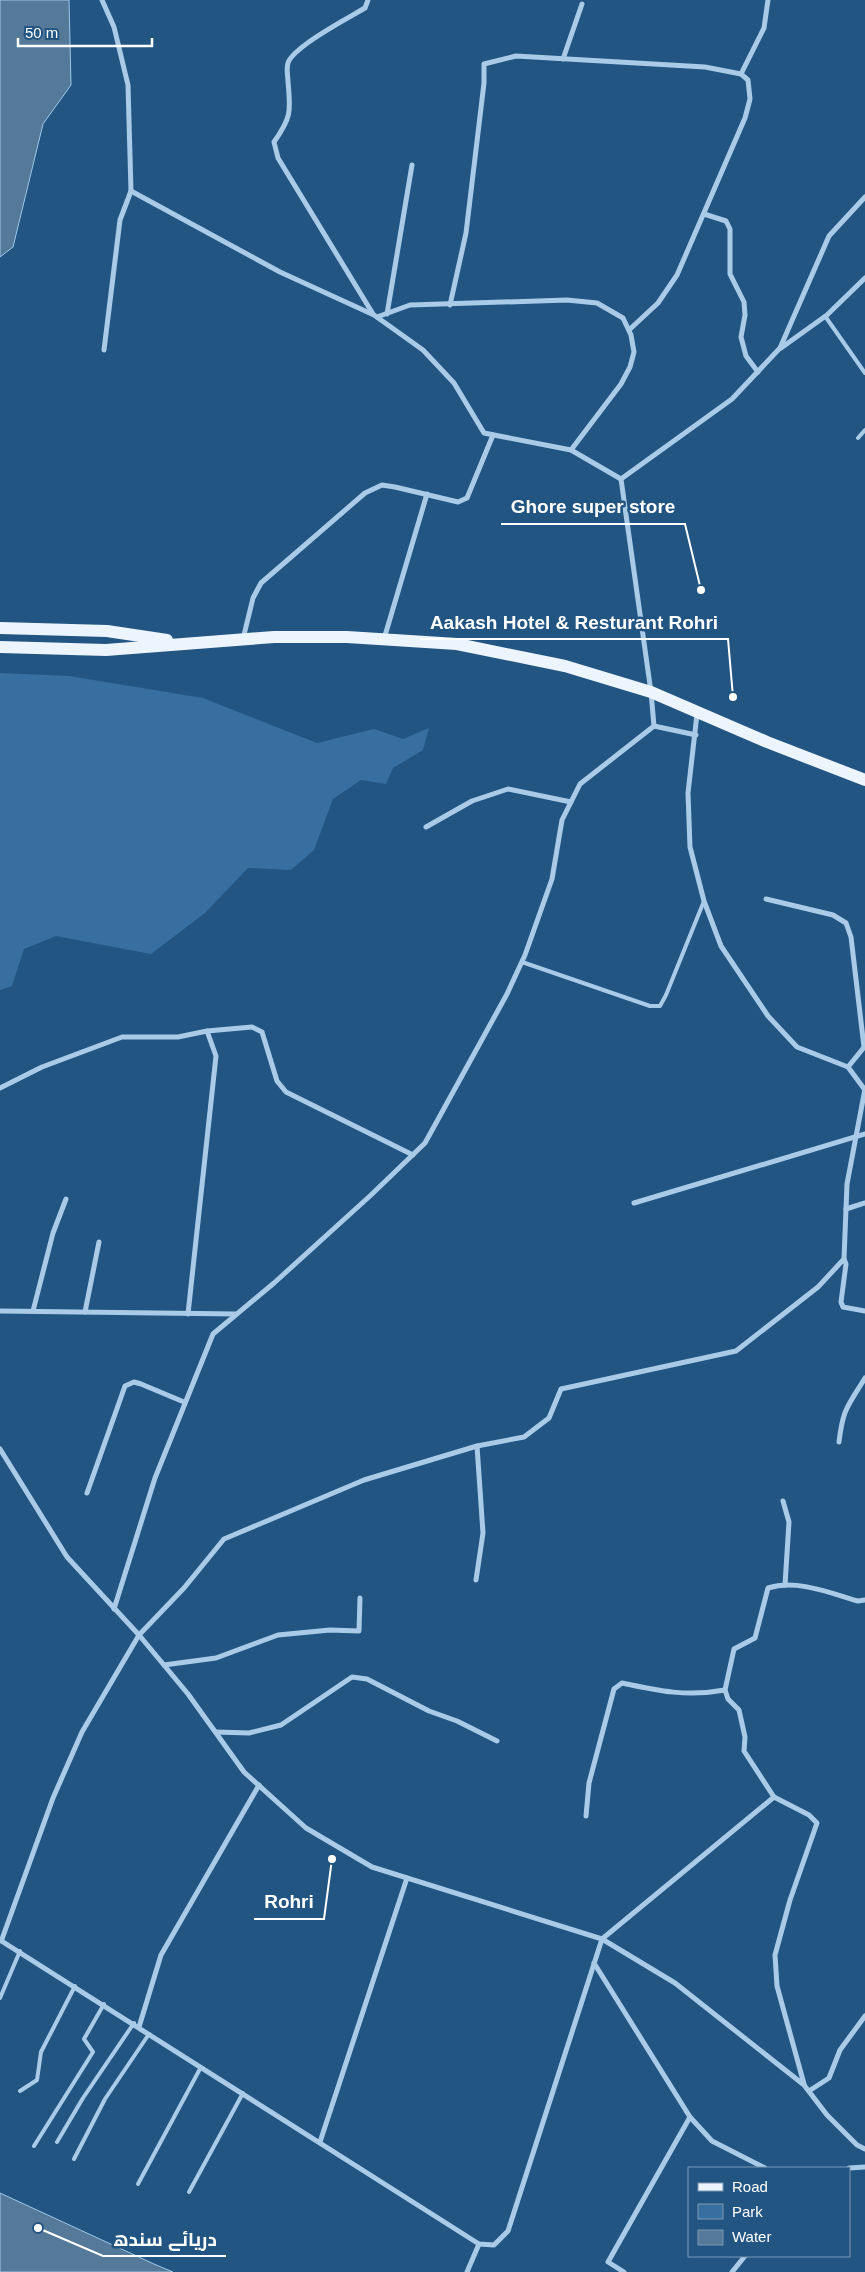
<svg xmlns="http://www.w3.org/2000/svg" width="865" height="2272" viewBox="0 0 865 2272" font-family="Arial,Cairo,sans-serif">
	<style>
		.green { fill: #366fa0 }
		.water { fill: #557999; stroke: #9dc8e9 }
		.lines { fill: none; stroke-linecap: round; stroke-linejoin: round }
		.lane { stroke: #aacbe8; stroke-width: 4 }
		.street { stroke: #aacbe8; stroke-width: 5 }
		.primary { stroke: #ecf4fe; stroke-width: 12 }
		.leader { fill: none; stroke: #fff; stroke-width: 2 }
		.callout-dot { fill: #fff; stroke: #225582; stroke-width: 2 }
		.callout-label { font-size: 19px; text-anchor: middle; font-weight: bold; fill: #fff; stroke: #225582; stroke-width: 5; stroke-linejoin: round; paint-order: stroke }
	</style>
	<rect width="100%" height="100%" fill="#225582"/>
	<path class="green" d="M0,673L69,676L203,698L317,743L374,729L403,739L429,728L423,750L393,768L386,784L361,780L333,799L314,850L291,870L248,868L205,913L151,954L56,936L24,949L12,986L0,990Z"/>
	<g class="water">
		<path d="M0,0H69L71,85L43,124L13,247L0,257Z"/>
		<path d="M0,2193L154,2264L173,2272H0Z"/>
	</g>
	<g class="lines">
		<g class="lane">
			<path d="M825,316L865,373"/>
			<path d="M858,438L865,430"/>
			<path d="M522,962L650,1006H660L666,995L704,901"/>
			<path d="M0,1998L20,1951"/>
			<path d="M20,2091L37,2080L41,2052L75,1986"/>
			<path d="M57,2142L83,2098L134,2023"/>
			<path d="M34,2146L93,2052L84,2039L104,2004"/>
			<path d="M74,2159L105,2099L149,2034"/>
			<path d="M138,2184L201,2067"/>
			<path d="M189,2192L243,2093"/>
		</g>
		<g class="street">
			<path d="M102,0L114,27L128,85L131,191L120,220L104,350"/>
			<path d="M368,0L365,8C348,18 293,47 288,63C286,69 288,76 288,82C291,112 291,118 274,142L278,158L373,314"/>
			<path d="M563,59L582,4"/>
			<path d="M741,74L764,28L768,0"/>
			<path d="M131,191L280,272L374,315L423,350L454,383L484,433L571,450L621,479"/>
			<path d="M704,214L726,221L730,229V274L744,302L745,315L741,337L746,356L758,372"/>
			<path d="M450,305L466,233L484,83V64L516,56L705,67L741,74L748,80L750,99L745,118L677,275L658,303L629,330"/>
			<path d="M387,314L412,165"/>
			<path d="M377,317L410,305L567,300L597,303L623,318L631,335L634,352L630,367L621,384L571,450"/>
			<path d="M781,348L827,315L865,278"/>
			<path d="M243,639L253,598L261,583L365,493L382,485L395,487L458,502L467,498L493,435"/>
			<path d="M384,639L427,494"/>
			<path d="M697,714L688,793L690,847L704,901L721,946L768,1016L797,1047L848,1067L865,1090"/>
			<path d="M654,726L651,692L621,479L732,399L780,348L829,236L865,197"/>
			<path d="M426,827L472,801L508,789L571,802"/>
			<path d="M766,899L833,915L846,923L851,937L864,1047"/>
			<path d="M848,1067L865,1046"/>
			<path d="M0,1088L42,1067L122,1037H178L207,1031L252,1027L262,1032L277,1081L286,1092L413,1155"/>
			<path d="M634,1203L865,1134"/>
			<path d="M846,1209L865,1203"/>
			<path d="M844,1259L846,1264L841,1302L843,1307L865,1311"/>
			<path d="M0,1311L236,1314"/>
			<path d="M33,1311L53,1233L66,1199"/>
			<path d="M85,1312L99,1242"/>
			<path d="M188,1314L216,1056L207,1031"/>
			<path d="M839,1442C843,1408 848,1406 865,1378"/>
			<path d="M0,1449L67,1557L139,1635L188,1694L244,1772L306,1828L372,1867L602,1939L675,1983L804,2085L827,2115L857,2145L865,2149"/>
			<path d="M87,1493L125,1386L134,1382L141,1384L184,1402"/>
			<path d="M783,1501L789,1522L785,1585"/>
			<path d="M476,1580L483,1533L477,1446"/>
			<path d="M114,1609L155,1478L213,1334L274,1283L371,1195L425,1143L507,994L525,955L552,879L562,820L580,784L654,726L696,735"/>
			<path d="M164,1665L216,1658L278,1635L330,1630L359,1631L360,1598"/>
			<path d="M216,1732L249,1733L281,1725L352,1677L367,1679L429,1711L457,1721L497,1741"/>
			<path d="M586,1816L589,1783L614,1689L622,1683C659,1691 687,1697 725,1690"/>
			<path d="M2,1939L53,1798L82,1732L139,1635L184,1588L224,1539L364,1480L477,1446L524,1437L549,1418L561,1389L736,1351L818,1287L844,1259L847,1184L865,1089"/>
			<path d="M0,1940L479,2244L494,2245L508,2231L602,1939L774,1797"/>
			<path d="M594,1963L690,2117L712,2141L765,2168"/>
			<path d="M139,2027L161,1955L259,1785"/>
			<path d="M804,2084L777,1986L775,1955L790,1900L817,1823L809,1815L774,1797L744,1751L745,1737L739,1710L728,1699L725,1690L734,1649L755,1638L768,1588C797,1579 830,1593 858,1601L865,1600"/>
			<path d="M809,2091L829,2078L840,2050L865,2016"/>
			<path d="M320,2142L407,1878"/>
			<path d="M849,2168L865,2167"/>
			<path d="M467,2272L479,2244"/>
			<path d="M624,2272L608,2262L690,2117"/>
			<path d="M732,2272L745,2256"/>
		</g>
		<g class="primary">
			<path d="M0,628L107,631L167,640"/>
			<path d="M0,647L106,650L274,637H347L457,644L565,666L651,692L767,742L865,780"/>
		</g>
	</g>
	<path class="leader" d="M701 590L685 524H501M733 697L728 639H420M332 1859L324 1919H254M38 2228L103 2256H226"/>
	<g class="callout-dot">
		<circle cx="701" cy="590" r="5"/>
		<circle cx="733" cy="697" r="5"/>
		<circle cx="332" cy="1859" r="5"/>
		<circle cx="38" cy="2228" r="5"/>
	</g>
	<g class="callout-label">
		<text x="593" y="513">Ghore super store</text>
		<text x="574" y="629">Aakash Hotel &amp; Resturant Rohri</text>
		<text x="289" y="1908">Rohri</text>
		<text x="165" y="2246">دریائے سندھ</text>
	</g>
	<rect x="688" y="2167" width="162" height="90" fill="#225582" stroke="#7a99b4"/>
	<rect x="698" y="2183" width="25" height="8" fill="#ecf4fe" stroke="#7a99b4"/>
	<text x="732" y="2192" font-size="15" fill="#ffffff">Road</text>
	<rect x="698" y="2204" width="25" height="15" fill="#366fa0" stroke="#7a99b4"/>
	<text x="732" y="2217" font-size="15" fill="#ffffff">Park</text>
	<rect x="698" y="2230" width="25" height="15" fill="#557999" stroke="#7a99b4"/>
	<text x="732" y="2242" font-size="15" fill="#ffffff">Water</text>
	<path d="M18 38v8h134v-8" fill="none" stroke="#ffffff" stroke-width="2.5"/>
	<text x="25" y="38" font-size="15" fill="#ffffff" stroke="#225582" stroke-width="4" paint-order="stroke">50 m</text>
</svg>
